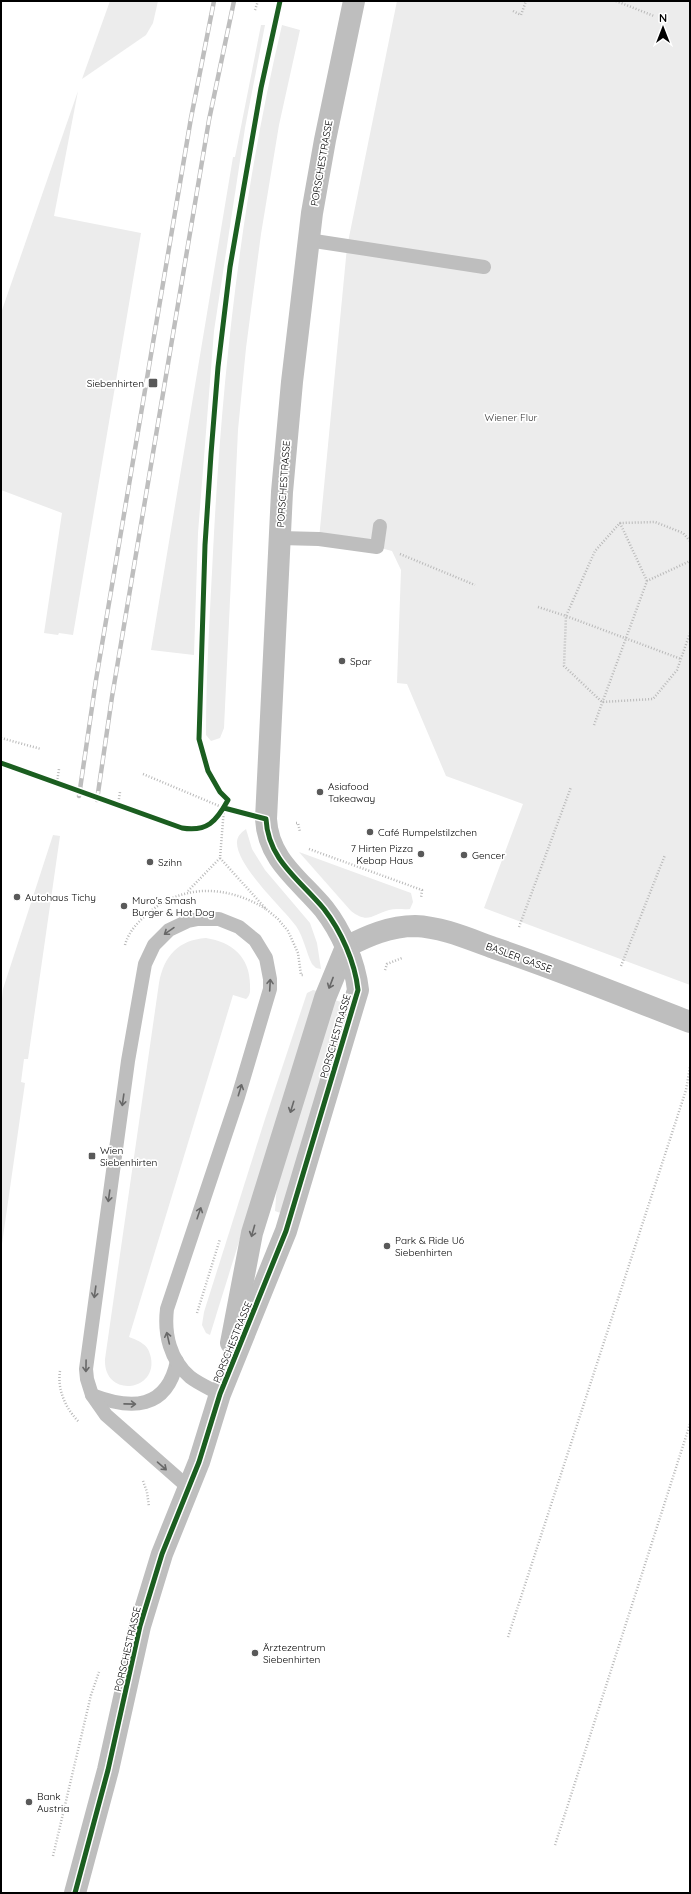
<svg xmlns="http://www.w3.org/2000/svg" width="691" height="1894" viewBox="0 0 691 1894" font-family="Quicksand,sans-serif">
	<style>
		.green { fill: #ececec }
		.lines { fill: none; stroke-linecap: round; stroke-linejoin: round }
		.path { stroke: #b9b9b9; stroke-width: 2.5; stroke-dasharray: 1 2; stroke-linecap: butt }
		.lane { stroke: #bebebe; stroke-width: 14 }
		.street { stroke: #bebebe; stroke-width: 22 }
		.rail-casing { stroke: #bebebe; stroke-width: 4.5 }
		.rail { stroke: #fff; stroke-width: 3; stroke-dasharray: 9; stroke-linecap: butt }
		.cycleway-casing { stroke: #fff; stroke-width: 8 }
		.cycleway { stroke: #1b5e20; stroke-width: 5 }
		.oneway { stroke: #686868 }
		.poi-dot { fill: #595959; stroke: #fff; stroke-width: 1.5 }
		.labels { text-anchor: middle; stroke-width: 3.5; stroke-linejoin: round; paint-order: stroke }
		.street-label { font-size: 10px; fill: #000; stroke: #fff }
		.poi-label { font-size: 10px; fill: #000; stroke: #fff; text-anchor: start }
		.park-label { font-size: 10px; fill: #333; stroke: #fff }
	</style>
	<rect width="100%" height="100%" fill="#fff"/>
	<g class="green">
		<path d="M110,1H158L153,23L146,35L82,79Z"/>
		<path d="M397,1H690V985L484,908L523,804L446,776L407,684L397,683L401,570L392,551L377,547L319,539L347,247Z"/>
		<path d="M261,25H265L245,128L214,331L198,533L194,655L151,650L233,157H235Z"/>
		<path d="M282,25L300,30L279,125L261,234L246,348L238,430L224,728L220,738L211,741L206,735C206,674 210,613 213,552C222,375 241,198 282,25Z"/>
		<path d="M78,91L54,216L141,233L73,635L59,633L58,635L44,633L62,513L1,490V313Z"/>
		<path d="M246,829L252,849L265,870L310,923L317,943L321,969L316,968L312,964C306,952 304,938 296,926C283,908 235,865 237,841C238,835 242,832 246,829Z"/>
		<path d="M53,835L60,836L28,1059H24L21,1082L25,1083L1,1251V1008L3,989Z"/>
		<path d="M299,852L411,893L413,902L410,909C403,910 396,908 389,910C372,915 368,924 351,911Z"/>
		<path d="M206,938C232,942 250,957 250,985C250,990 251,995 246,999L233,995L129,1337C134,1339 140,1341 143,1344C148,1347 150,1353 151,1358C157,1392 103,1398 105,1359L159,983C164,956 178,940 206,938Z"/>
		<path d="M313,990L317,991L210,1335L206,1333L202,1325L204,1312L265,1119L307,993Z"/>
		<path d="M335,1000L347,1004L283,1214L275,1211L277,1185Z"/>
	</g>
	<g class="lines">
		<g class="path">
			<path d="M616,1L654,16"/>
			<path d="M255,10L258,1"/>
			<path d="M513,11L521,15L526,1"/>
			<path d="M620,523L647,581"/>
			<path d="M690,541L683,533L655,522L620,523L595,551L566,616L564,666L602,702L653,699L677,670L690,633"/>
			<path d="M400,554L475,585"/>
			<path d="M538,607L566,616L681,659"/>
			<path d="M594,725L647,581L690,561"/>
			<path d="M1,738L41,749"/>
			<path d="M143,774L224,808L220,858L188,891"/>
			<path d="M57,782L59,769"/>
			<path d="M118,805L120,792"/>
			<path d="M296,823H298L300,832"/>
			<path d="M309,849L422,890L421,898"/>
			<path d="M220,858L266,909L278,919L288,931L298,953L301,975H304"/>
			<path d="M519,927L571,787"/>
			<path d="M125,945C128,933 137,923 146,915C182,883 227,885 266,909"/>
			<path d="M621,966L665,855"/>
			<path d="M385,970L387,964L402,958"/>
			<path d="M197,1313L220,1239"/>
			<path d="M60,1371C57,1390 66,1409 79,1422"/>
			<path d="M143,1481L147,1492L149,1507"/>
			<path d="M508,1637L686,1090L690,1067"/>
			<path d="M555,1845L690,1424"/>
			<path d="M53,1856L91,1695L99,1672"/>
		</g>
		<g class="lane">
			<path d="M308,240L484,267"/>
			<path d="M280,538L319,539L377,547L380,526"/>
			<path d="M92,1395C131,1410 167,1410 177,1361"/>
			<path d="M189,1488L106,1415L92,1395L87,1379L86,1369L128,1061L145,964L154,945L169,930L188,921L198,919H219L239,927L255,940L266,958L270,979V989L238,1097L167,1309C164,1334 170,1360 190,1377C199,1384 211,1389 220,1394"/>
		</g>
		<g class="street">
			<path d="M346,947C367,936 390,926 415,926C442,927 469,939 494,948C560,970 625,997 690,1022"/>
			<path d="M231,1343L252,1233L325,998L346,947"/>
			<path d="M75,1893L108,1770L140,1626L162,1554L199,1462L220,1394L286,1231L358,990C355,962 341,931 324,909C300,880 268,860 266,819L282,492L292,382L312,213L325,140L354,1"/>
		</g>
		<defs>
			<g id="rail">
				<path d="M79,796L96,680L191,118L214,1"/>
				<path d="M97,800L112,697L209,120L234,1"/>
			</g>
		</defs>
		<use href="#rail" class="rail-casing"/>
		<use href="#rail" class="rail"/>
		<defs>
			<g id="cycleway">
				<path d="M1,763L182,828C207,832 216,822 228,800L220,792L208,771L199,739L205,545L211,454L218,367L230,267L261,88L280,1"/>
				<path d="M75,1893L108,1770L140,1626L162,1554L199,1462L220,1394L286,1231L358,990C355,962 341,931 324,909C300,880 268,860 266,819L224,808"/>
			</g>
		</defs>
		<use href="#cycleway" class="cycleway-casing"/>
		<use href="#cycleway" class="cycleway"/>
	</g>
	<defs><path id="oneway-shaft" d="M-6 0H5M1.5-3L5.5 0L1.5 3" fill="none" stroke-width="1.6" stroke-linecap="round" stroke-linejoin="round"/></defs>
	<g class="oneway">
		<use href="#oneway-shaft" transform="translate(169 931) rotate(145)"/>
		<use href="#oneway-shaft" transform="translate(331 983) rotate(111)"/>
		<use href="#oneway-shaft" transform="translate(270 985) rotate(-87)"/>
		<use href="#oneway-shaft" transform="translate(240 1090) rotate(-73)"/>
		<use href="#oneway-shaft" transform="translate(123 1100) rotate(98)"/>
		<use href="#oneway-shaft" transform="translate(292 1107) rotate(107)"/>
		<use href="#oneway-shaft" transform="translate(109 1196) rotate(98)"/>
		<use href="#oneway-shaft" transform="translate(199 1213) rotate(-71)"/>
		<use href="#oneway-shaft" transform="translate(253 1231) rotate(106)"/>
		<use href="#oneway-shaft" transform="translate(95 1292) rotate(98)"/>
		<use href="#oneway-shaft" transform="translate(168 1338) rotate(-103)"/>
		<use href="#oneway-shaft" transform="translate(86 1366) rotate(91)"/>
		<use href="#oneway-shaft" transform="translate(130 1404) rotate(1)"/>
		<use href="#oneway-shaft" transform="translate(162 1466) rotate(41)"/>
	</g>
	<g class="poi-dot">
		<rect x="148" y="378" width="10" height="10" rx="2"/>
		<circle cx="342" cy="661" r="4"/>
		<circle cx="320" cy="792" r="4"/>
		<circle cx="370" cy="832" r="4"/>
		<circle cx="421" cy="854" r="4"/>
		<circle cx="464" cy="855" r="4"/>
		<circle cx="150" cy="862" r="4"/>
		<circle cx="17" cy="897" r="4"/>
		<circle cx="124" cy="906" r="4"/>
		<rect x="88" y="1152" width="8" height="8" rx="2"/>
		<circle cx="387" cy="1246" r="4"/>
		<circle cx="255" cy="1653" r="4"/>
		<circle cx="29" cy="1802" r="4"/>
	</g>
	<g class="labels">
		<g class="street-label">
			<text transform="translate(321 163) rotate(-80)" y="4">PORSCHESTRASSE</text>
			<text transform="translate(283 484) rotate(-86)" y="4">PORSCHESTRASSE</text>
			<text transform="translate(519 957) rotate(20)" y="4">BASLER GASSE</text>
			<text transform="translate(335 1036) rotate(-74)" y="4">PORSCHESTRASSE</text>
			<text transform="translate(232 1342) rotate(-68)" y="4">PORSCHESTRASSE</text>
			<text transform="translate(127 1649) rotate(-77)" y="4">PORSCHESTRASSE</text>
		</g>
		<g class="poi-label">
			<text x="144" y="387" text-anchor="end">Siebenhirten</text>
			<text x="350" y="665">Spar</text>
			<text x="328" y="790">Asiafood<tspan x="328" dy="12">Takeaway</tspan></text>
			<text x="378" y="836">Café Rumpelstilzchen</text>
			<text x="413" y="852" text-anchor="end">7 Hirten Pizza<tspan x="413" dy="12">Kebap Haus</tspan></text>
			<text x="472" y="859">Gencer</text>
			<text x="158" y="866">Szihn</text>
			<text x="25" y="901">Autohaus Tichy</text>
			<text x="132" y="904">Muro's Smash<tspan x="132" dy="12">Burger &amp; Hot Dog</tspan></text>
			<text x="100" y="1154">Wien<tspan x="100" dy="12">Siebenhirten</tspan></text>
			<text x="395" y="1244">Park &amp; Ride U6<tspan x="395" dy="12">Siebenhirten</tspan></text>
			<text x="263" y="1651">Ärztezentrum<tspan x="263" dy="12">Siebenhirten</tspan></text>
			<text x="37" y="1800">Bank<tspan x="37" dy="12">Austria</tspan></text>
		</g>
		<g class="park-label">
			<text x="511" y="421">Wiener Flur</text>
		</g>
	</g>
	<rect width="691" height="1894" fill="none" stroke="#000000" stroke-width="4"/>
	<g transform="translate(663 28)" stroke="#ffffff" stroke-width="3" paint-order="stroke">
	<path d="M0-3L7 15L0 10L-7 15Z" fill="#000000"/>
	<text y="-6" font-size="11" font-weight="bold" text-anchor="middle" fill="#000000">N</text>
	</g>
</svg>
